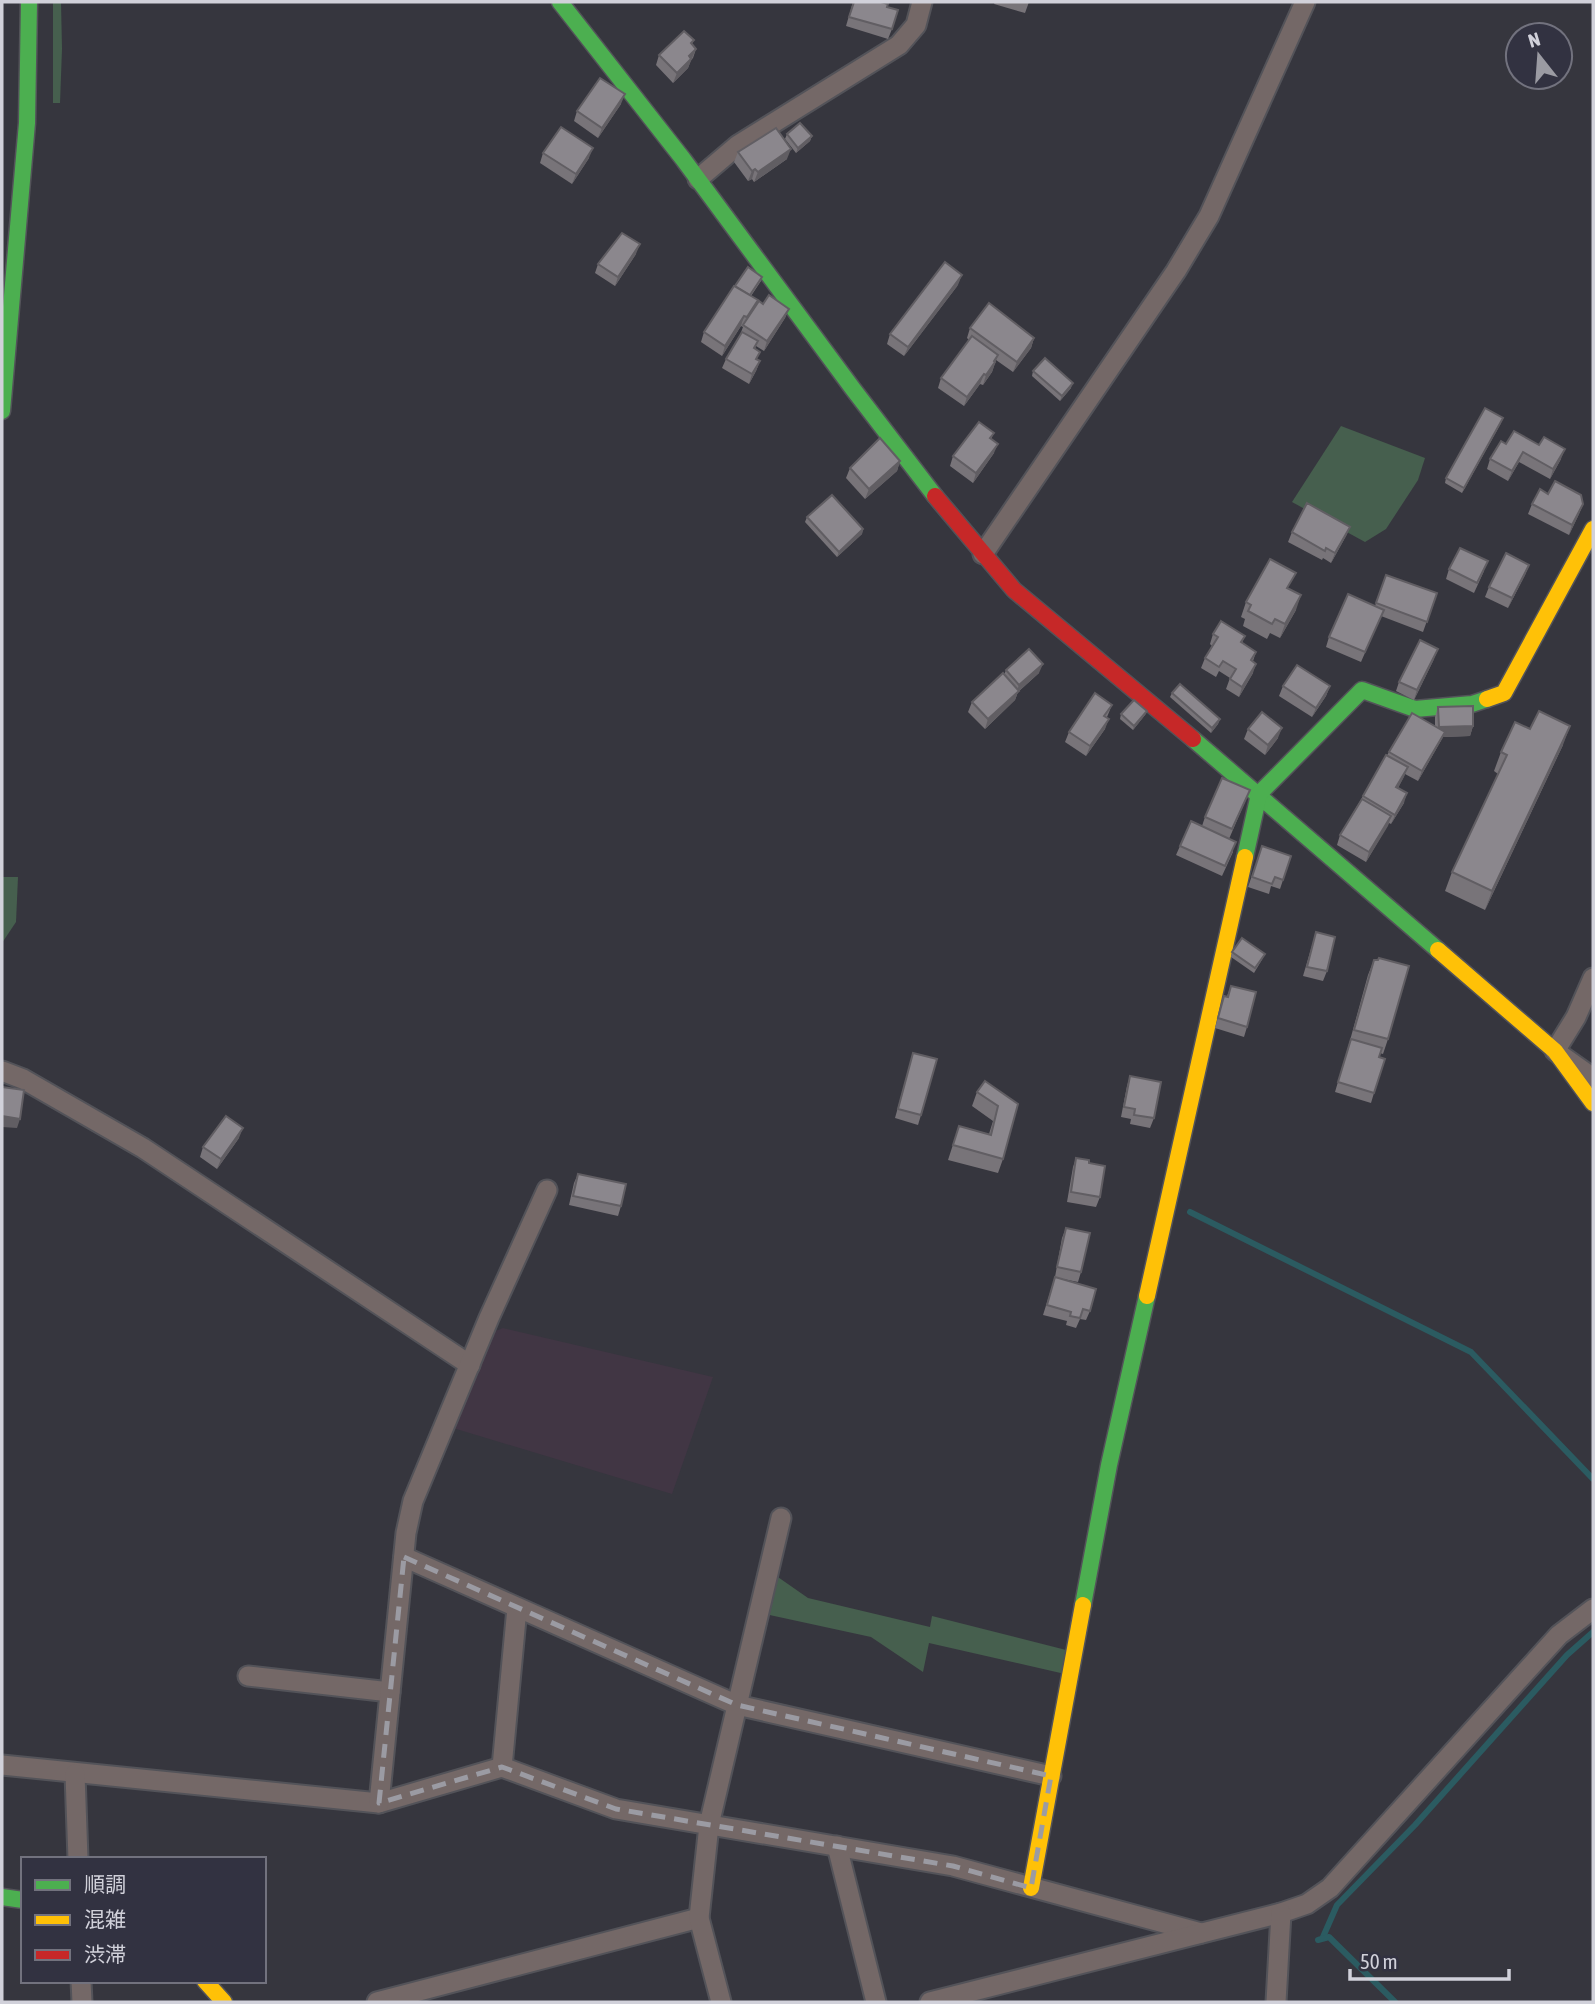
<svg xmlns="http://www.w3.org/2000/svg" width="1595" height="2004" viewBox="0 0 1595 2004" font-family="'Asap Condensed','Noto Sans JP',sans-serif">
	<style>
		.industrial { fill: #413644 }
		.green { fill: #465f4e }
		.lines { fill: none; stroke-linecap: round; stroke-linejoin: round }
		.stream { stroke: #2b5b61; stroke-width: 6 }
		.street-casing { stroke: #535359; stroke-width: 23 }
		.fast-casing { stroke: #535359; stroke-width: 19 }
		.slow-casing { stroke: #535359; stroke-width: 19 }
		.jam-casing { stroke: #535359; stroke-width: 19 }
		.street { stroke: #746867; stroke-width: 19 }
		.fast { stroke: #4caf50; stroke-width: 16 }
		.slow { stroke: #ffc107; stroke-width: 16 }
		.jam { stroke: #c62828; stroke-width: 16 }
		.wall { fill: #787479 }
		.shaded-wall { fill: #615e63 }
		.building { fill: #8b878d; stroke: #615e63; stroke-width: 2 }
		.marked { fill: none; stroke: #9b9ba3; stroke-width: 5; stroke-dasharray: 14 9; stroke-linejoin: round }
	</style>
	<rect width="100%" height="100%" fill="#36363e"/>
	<path class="industrial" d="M503,1328L713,1377L672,1494L453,1428L493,1332Z"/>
	<g class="green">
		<path d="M53,2H61L62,49L60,103H53Z"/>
		<path d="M1341,426L1425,458L1418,480L1386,529L1365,542L1292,502Z"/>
		<path d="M2,877H18L16,922L2,943Z"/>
		<path d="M775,1575L808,1598L930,1627L932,1616L1070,1651L1065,1674L929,1643L923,1672L871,1637L765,1614Z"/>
	</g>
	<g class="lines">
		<g class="stream">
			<path d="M1190,1212L1471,1352L1593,1479"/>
			<path d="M1323,1937L1337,1905L1415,1825L1567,1655L1593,1632"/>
			<path d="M1318,1940L1329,1937L1395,2002"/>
		</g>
		<defs>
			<g id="street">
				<path d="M698,179L738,145L899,45L916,25L922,2"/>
				<path d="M983,554L1176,271L1209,216L1305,2"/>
				<path d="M1593,978L1576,1017L1555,1051L1593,1078"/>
				<path d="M2,1071L23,1079L143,1148L470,1365"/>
				<path d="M404,1557L737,1705L1051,1776"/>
				<path d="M248,1676L390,1692"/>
				<path d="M2,1765L379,1803L502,1767L616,1809L953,1866L1201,1933"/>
				<path d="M502,1767L517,1608"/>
				<path d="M75,1774L78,1859"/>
				<path d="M379,1803L406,1533L413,1501L489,1318L547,1190"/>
				<path d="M837,1846L876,2002"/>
				<path d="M81,1981L82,2002"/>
				<path d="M377,2002L699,1918"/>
				<path d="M721,2002L699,1918L709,1825L781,1518"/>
				<path d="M930,2002L1281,1913L1307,1904L1330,1888L1559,1635L1593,1609"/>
				<path d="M1276,2002L1281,1913"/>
			</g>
			<g id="fast">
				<path d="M560,2L683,159L853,389L935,496"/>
				<path d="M2,411L27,123L29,2"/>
				<path d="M1193,739L1438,950"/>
				<path d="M1245,857L1259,794L1362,690L1415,709L1472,704L1487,699"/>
				<path d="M1083,1605L1109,1465L1147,1296"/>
				<path d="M2,1897L23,1900"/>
			</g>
			<g id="slow">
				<path d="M1487,699L1504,693L1593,529"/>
				<path d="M1438,950L1555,1051L1593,1103"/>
				<path d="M1147,1296L1245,857"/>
				<path d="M1031,1888L1083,1605"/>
				<path d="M205,1981L224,2002"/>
			</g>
			<path id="jam" d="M935,496L1014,590L1193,739"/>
		</defs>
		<use href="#street" class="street-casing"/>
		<use href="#fast" class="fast-casing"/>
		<use href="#slow" class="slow-casing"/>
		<use href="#jam" class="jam-casing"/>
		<use href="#street" class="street"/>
		<use href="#fast" class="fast"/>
		<use href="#slow" class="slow"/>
		<use href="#jam" class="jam"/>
	</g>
	<g class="wall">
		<path d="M853,2H881L887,7L892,29L888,39L846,26Z"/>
		<path d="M995,2H1029L1025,13L994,4Z"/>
		<path d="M694,40L692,44L696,49L693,58L691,60L688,68L673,83L656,65L659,55Z"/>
		<path d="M621,104L598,138L574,121L577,111Z"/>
		<path d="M787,134L812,136L810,141L796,153L785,139Z"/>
		<path d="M738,152L787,159L754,182L752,179L748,181L734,162Z"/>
		<path d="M543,153L589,158L572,184L540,163Z"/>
		<path d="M636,254L615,286L595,273L598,264Z"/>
		<path d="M762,277L761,281L751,296L758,300L755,308L763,304L789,309L785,318L764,351L756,346L755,349L757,360L760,361L756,371L749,384L722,368L726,359L740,335L743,327L741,326L722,356L701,342L704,332Z"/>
		<path d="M958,285L904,356L887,344L890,334Z"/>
		<path d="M970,328L1034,338L1031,348L1013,372L996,360L992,372L983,385L980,384L964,406L938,388L941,378L969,340L967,338Z"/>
		<path d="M1033,371L1071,388L1060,401L1032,376Z"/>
		<path d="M1501,423L1462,493L1445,483L1446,478Z"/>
		<path d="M994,433L991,439L994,453L973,483L950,466L953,456Z"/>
		<path d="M1506,444L1561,459L1550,479L1519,462L1508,481L1487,469L1490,459Z"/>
		<path d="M900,461L897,471L865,499L846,478L850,468Z"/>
		<path d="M1548,494L1583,504L1579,514L1569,535L1528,514L1532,504Z"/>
		<path d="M807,517L863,529L862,534L837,557L805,522Z"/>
		<path d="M1350,527L1346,536L1331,563L1323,558L1322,560L1288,542L1292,532Z"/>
		<path d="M1529,565L1525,575L1508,608L1485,597L1489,587Z"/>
		<path d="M1449,569L1484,571L1474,593L1446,579Z"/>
		<path d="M1386,575L1437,593L1423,632L1381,616L1361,662L1326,647L1329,637L1375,606Z"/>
		<path d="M1290,589L1296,610L1280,638L1270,633L1267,639L1243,626L1245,619L1241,617L1246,602Z"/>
		<path d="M1213,634L1245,636L1242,643L1256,652L1253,661V673L1239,697L1226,689L1230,678L1219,671L1216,677L1201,668L1205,658L1212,646L1210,644Z"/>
		<path d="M1434,659L1414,700L1396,691L1399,682Z"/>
		<path d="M1006,670L1039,673L1018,692L1015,700L985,729L968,712L972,702L1004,675Z"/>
		<path d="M1283,686H1330L1326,696L1312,717L1279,696Z"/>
		<path d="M1172,693L1220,719L1218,724L1211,733L1170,697Z"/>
		<path d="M1112,705L1107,717L1105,729L1086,756L1065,742L1069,732Z"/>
		<path d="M1438,707L1473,726L1470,736L1443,737L1418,781L1405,774L1398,788L1404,803L1391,824L1389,823L1366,862L1337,845L1340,835L1389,752L1435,726V717Z"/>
		<path d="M1147,711L1145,715L1133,730L1120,719L1121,714Z"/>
		<path d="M1248,729L1278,738L1265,755L1244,739Z"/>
		<path d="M1530,729L1563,745L1485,910L1445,891L1452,872L1498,774L1494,771L1501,752Z"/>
		<path d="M1250,790L1229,839L1233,852L1222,876L1176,855L1180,846L1202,826L1205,817Z"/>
		<path d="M1262,846L1291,856L1280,889L1271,886L1269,894L1248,887Z"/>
		<path d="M1316,932L1327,971L1323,981L1303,976Z"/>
		<path d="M1232,952L1263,958L1254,973L1231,957Z"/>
		<path d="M1374,960L1388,1039L1383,1054L1380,1053L1379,1057L1374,1093L1371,1103L1335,1092L1349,1044L1368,975Z"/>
		<path d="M1231,986L1247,1027L1244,1037L1215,1028L1224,996H1227Z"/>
		<path d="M913,1053L921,1115L918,1125L895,1118Z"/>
		<path d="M1130,1076L1154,1118L1150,1128L1130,1124L1131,1119L1121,1117L1127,1086Z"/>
		<path d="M977,1092L1018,1104L1003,1159L998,1173L948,1160L959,1126L989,1134L993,1121L972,1106Z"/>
		<path d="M239,1138L217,1169L200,1157L203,1147Z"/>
		<path d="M1076,1158L1089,1163L1100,1197L1096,1207L1067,1202L1073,1167Z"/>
		<path d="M578,1174L621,1206L618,1216L569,1205L574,1183Z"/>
		<path d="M1066,1228L1081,1272L1078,1282L1058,1278L1090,1311L1086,1320L1080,1319L1076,1328L1066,1325L1067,1321L1043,1315L1055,1277L1062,1238Z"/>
	</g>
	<g class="shaded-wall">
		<path d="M696,49L688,68L673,83L677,73L689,56Z"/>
		<path d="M625,94L621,104L598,138L602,128Z"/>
		<path d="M812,136L810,141L796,153L798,148Z"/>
		<path d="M593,148L589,158L572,184L576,174Z"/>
		<path d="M791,149L787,159L754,182L758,172Z"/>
		<path d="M755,169L752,179L748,181L752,171Z"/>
		<path d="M640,244L636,254L615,286L618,277Z"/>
		<path d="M962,275L958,285L904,356L908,347Z"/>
		<path d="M789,309L785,318L764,351L767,341Z"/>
		<path d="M744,316L741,326L722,356L725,346Z"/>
		<path d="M1034,338L1031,348L1013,372L1017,362Z"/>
		<path d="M998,355L992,372L983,385L986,375Z"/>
		<path d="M760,361L756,371L749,384L752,374Z"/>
		<path d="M984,374L980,384L964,406L967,397Z"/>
		<path d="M1073,383L1071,388L1060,401L1062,396Z"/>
		<path d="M1503,418L1501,423L1462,493L1464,488Z"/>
		<path d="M998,444L994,453L973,483L976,473Z"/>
		<path d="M1565,449L1561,459L1550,479L1553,469Z"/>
		<path d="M1523,452L1519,462L1508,481L1512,471Z"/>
		<path d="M900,461L897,471L865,499L869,489Z"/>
		<path d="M1583,504L1579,514L1569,535L1572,525Z"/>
		<path d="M1350,527L1346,536L1331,563L1335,553Z"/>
		<path d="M863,529L862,534L837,557L839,552Z"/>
		<path d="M1529,565L1525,575L1508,608L1512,598Z"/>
		<path d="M1301,595L1296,610L1280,638L1285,624Z"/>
		<path d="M1438,649L1434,659L1414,700L1417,690Z"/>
		<path d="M1043,664L1039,673L1018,692L1015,700L985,729L988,719L1016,693L1019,685Z"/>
		<path d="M1256,664L1253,673L1239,697L1242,687Z"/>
		<path d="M1330,686L1326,696L1312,717L1316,708Z"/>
		<path d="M1147,711L1145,715L1133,730L1134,726Z"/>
		<path d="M1109,719L1105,729L1086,756L1090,746Z"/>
		<path d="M1220,719L1218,724L1211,733L1212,728Z"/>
		<path d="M1473,726L1470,736L1443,737L1418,781L1439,727Z"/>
		<path d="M1570,726L1563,745L1485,910L1492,891Z"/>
		<path d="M1282,728L1278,738L1265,755L1268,745Z"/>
		<path d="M1408,767L1404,777L1393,797L1396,787Z"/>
		<path d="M1407,793L1404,803L1391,824L1395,815Z"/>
		<path d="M1391,816L1388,826L1366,862L1369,852Z"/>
		<path d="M2,1116L20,1119L17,1128L2,1127Z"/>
		<path d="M243,1128L239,1138L217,1169L221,1159Z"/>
	</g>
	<g class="building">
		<path d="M854,2H881L888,4L887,7L898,10L892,29L849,17Z"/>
		<path d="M684,31L694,40L691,43L696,49L689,56L691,59L677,73L659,55Z"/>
		<path d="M600,78L625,94L602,128L577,111Z"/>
		<path d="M800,123L812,136L798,148L787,134Z"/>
		<path d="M561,127L593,148L576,174L543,153Z"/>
		<path d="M776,128L791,149L758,172L755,169L752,171L738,152Z"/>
		<path d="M622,233L640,244L618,277L598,264Z"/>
		<path d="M945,262L962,275L908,347L890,334Z"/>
		<path d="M748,267L762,277L750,295L735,286Z"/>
		<path d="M734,286L758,300L747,317L744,316L725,346L704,332Z"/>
		<path d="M769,295L789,309L767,341L743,325L759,301L763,304Z"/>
		<path d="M989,303L1034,338L1017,362L970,328Z"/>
		<path d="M742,332L758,341L754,348L760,352L756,359L760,361L752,374L726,359Z"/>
		<path d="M972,336L998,355L994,361L995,362L986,375L984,374L967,397L941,378Z"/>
		<path d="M1045,358L1073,383L1062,396L1033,371Z"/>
		<path d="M1485,408L1503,418L1464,488L1446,478Z"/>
		<path d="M979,422L994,433L990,438L998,444L976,473L953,456Z"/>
		<path d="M1514,431L1539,445L1544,437L1565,449L1553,469L1523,452L1512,471L1490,459L1501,441L1506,444Z"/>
		<path d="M880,438L900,461L869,489L850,468Z"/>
		<path d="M1555,481L1581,495L1583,504L1572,525L1532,504L1540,489L1548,494Z"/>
		<path d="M832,495L863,529L839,552L807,517Z"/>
		<path d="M1307,503L1350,527L1335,553L1326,548L1325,551L1292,532Z"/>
		<path d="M1460,548L1488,561L1477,583L1449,569Z"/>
		<path d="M1506,553L1529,565L1512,598L1489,587Z"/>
		<path d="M1270,559L1296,573L1287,588L1301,595L1285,624L1275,619L1272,624L1248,611L1251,605L1246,602Z"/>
		<path d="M1386,575L1437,593L1427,622L1376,603Z"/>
		<path d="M1348,594L1384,610L1365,652L1329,637Z"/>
		<path d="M1221,621L1245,636L1241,642L1256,652L1251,660L1256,664L1242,687L1230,679L1236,669L1223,661L1219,667L1205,658L1218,637L1213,634Z"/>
		<path d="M1420,640L1438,649L1417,690L1399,682Z"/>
		<path d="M1029,649L1043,664L1019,685L1006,670Z"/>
		<path d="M1297,665L1330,686L1316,708L1283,686Z"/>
		<path d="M1003,673L1019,691L988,719L972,702Z"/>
		<path d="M1180,684L1220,719L1212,728L1172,693Z"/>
		<path d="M1095,693L1112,705L1104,716L1109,719L1090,746L1069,732Z"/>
		<path d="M1134,700L1147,711L1134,726L1121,714Z"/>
		<path d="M1473,706V726L1439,727L1438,707Z"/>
		<path d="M1539,711L1570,726L1492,891L1452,872L1507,755L1501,752L1515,722L1530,729Z"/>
		<path d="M1262,712L1282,728L1268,745L1248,729Z"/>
		<path d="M1412,713L1445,732L1422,771L1389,752Z"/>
		<path d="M1386,755L1408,767L1396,787L1407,793L1395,815L1363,796Z"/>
		<path d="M1222,778L1250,790L1232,829L1205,817Z"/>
		<path d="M1362,799L1391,816L1369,852L1340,835Z"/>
		<path d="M1191,821L1236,842L1225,866L1180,846Z"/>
		<path d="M1262,846L1291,856L1283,880L1275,877L1272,884L1252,877Z"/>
		<path d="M1316,932L1335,937L1327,971L1307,967Z"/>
		<path d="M1242,938L1265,954L1255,968L1232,952Z"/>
		<path d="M1379,958L1409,966L1388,1039L1354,1030L1374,960H1378Z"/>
		<path d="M1231,986L1256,992L1247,1027L1218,1018L1224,996L1228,997Z"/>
		<path d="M1351,1039L1382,1048L1379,1057L1385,1059L1374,1093L1338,1082Z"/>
		<path d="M913,1053L937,1059L921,1115L898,1109Z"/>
		<path d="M1130,1076L1161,1082L1154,1118L1134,1115L1135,1109L1124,1107Z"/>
		<path d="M985,1081L1018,1104L1003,1159L953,1145L959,1126L991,1135L998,1106L977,1092Z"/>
		<path d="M2,1087L24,1090L20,1119L2,1116Z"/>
		<path d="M226,1116L243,1128L221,1159L203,1147Z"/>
		<path d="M1076,1158L1089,1160V1163L1105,1166L1100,1197L1071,1192Z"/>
		<path d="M578,1174L626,1184L621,1206L573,1196Z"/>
		<path d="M1066,1228L1090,1233L1081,1272L1057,1267Z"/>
		<path d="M1055,1277L1096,1289L1090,1311L1083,1309L1080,1318L1070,1316L1071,1312L1047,1305Z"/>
	</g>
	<path class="marked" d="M404,1557L737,1705L1051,1776L1031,1888L953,1866L616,1809L502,1767L379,1803Z"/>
	<rect width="1595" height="2004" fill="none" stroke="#d1d1da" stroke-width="7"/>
	<rect x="21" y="1857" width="245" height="126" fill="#323241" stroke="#72727e" stroke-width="2"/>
	<rect x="35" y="1880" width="35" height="10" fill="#4caf50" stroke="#72727e" stroke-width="2"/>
	<text x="84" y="1892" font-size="21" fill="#d1d1da">順調</text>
	<rect x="35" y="1915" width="35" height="10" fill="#ffc107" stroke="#72727e" stroke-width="2"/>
	<text x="84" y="1927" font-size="21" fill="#d1d1da">混雑</text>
	<rect x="35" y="1950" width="35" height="10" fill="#c62828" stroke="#72727e" stroke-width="2"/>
	<text x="84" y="1962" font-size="21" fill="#d1d1da">渋滞</text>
	<g transform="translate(1539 56) rotate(343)"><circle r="33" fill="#323241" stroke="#72727e" stroke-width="2"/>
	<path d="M0-5L12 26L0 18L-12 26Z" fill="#9b9ba3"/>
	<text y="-10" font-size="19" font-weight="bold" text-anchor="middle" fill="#d1d1da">N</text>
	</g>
	<path d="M1350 1969v10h159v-10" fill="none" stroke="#d1d1da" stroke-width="3.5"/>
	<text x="1360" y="1969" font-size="21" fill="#d1d1da" stroke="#323241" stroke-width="5" paint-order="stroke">50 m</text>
</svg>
